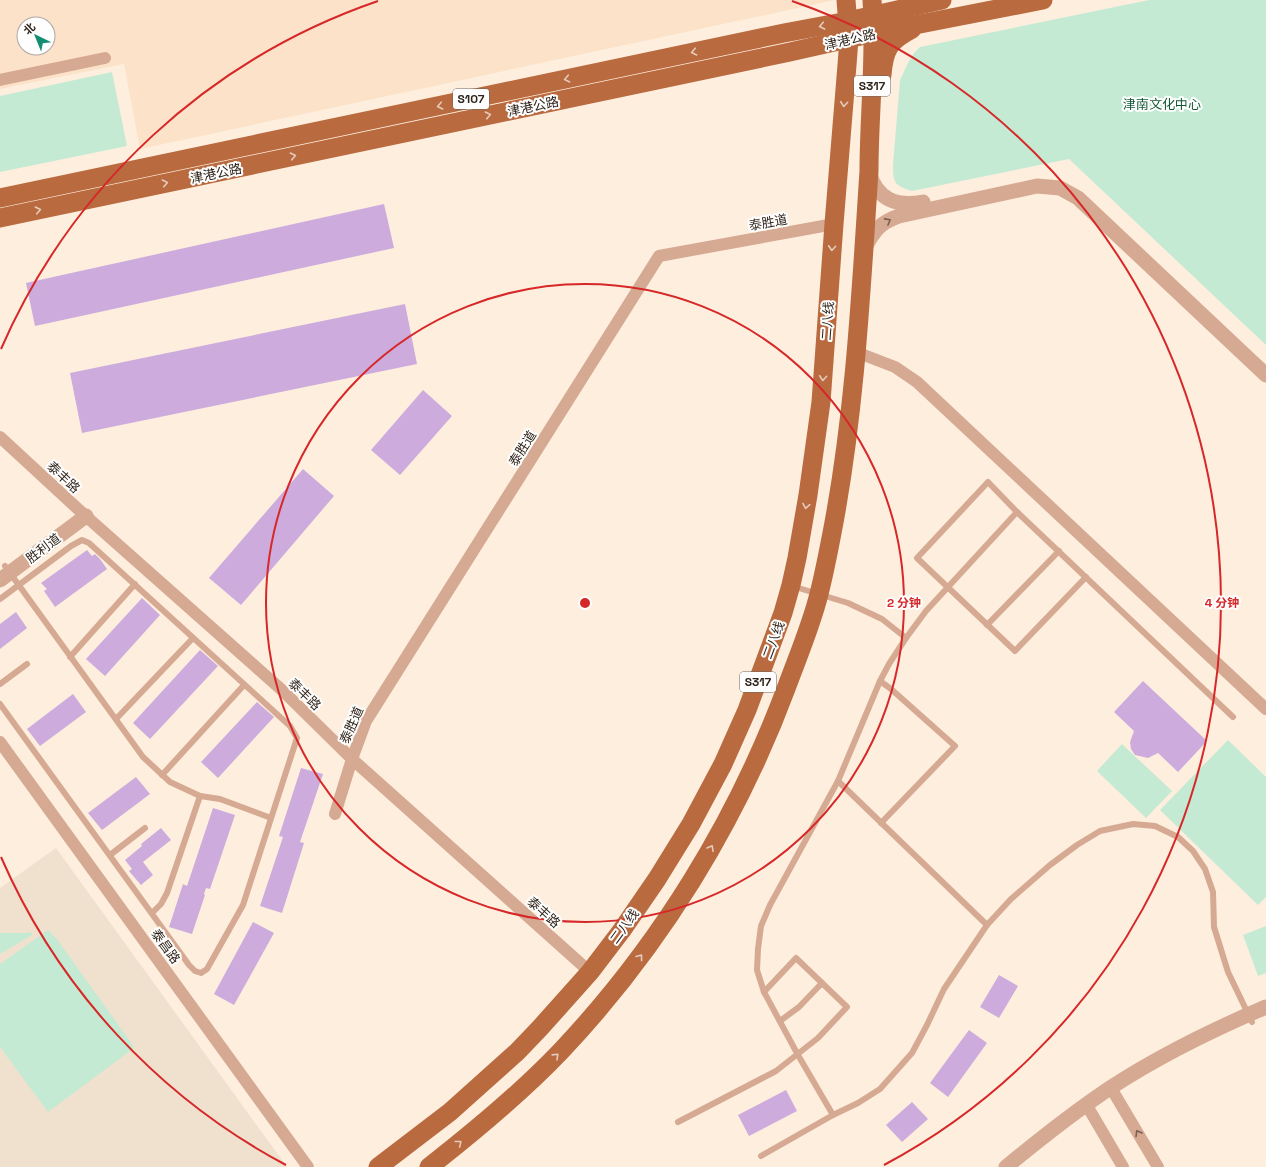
<svg xmlns="http://www.w3.org/2000/svg" width="1266" height="1167" viewBox="0 0 1266 1167" font-family="'Space Grotesk','Noto Sans SC',sans-serif">
	<style>
		.built { fill: #fce2c8; fill-rule: evenodd }
		.education { fill: #f0e0ce }
		.green { fill: #c5ead3 }
		.building { fill: #cdacdd }
		.lines { fill: none; stroke-linecap: round; stroke-linejoin: round }
		.service { stroke: #d6a993; stroke-width: 6 }
		.minor { stroke: #d6a993; stroke-width: 12 }
		.tertiary { stroke: #d6a993; stroke-width: 15 }
		.primary { stroke: #b96a3f; stroke-width: 19 }
		.oneway { stroke: #e6cabb }
		.oneway2 { stroke: #7b6051 }
		.ring { fill: none; stroke: #d62828; stroke-width: 2 }
		.labels { text-anchor: middle; stroke-width: 4; stroke-linejoin: round; paint-order: stroke }
		.shield { fill: #fefefe; stroke: #6e665f; stroke-width: 1 }
		.shield-label { font-size: 12px; font-weight: bold; fill: #30251b }
		.street-label { font-size: 13px; fill: #30251b; stroke: #fefefe }
		.park-label { font-size: 13px; fill: #135738; stroke: #fefefe }
		.centre { fill: #d62828; stroke: #fefefe; stroke-width: 2 }
		.ring-label { font-size: 12px; text-anchor: middle; font-weight: bold; fill: #d62828; stroke: #fefefe; stroke-width: 4; stroke-linejoin: round; paint-order: stroke }
	</style>
	<rect width="100%" height="100%" fill="#feeede"/>
	<path class="built" d="M0,0H835L140,149L124,64L0,89ZM24,24H48V48H24Z"/>
	<path class="education" d="M56,848L287,1167H0V888Z"/>
	<g class="green">
		<path d="M1149,0H1266V345L1069,159L912,191C895,186 893,183 893,165L900,80L908,63L914,53L920,47Z"/>
		<path d="M112,72L127,146L0,172V96Z"/>
		<path d="M1228,740L1266,777V897L1258,905L1160,810Z"/>
		<path d="M1122,744L1172,791L1146,818L1097,771Z"/>
		<path d="M1266,926V973L1258,976L1243,935Z"/>
		<path d="M48,930L56,938L129,1040L134,1048L48,1112L0,1047V964Z"/>
		<path d="M29,932L32,933V935L0,954V933H27Z"/>
	</g>
	<g class="building">
		<path d="M384,204L394,248L35,326L26,283Z"/>
		<path d="M405,304L417,364L82,433L70,373Z"/>
		<path d="M423,390L452,416L400,475L371,450Z"/>
		<path d="M303,469L334,496L241,605L209,578Z"/>
		<path d="M87,550L92,556L95,554L100,559L107,569L55,607L44,591L47,589L41,583Z"/>
		<path d="M142,598L160,615L105,676L86,659Z"/>
		<path d="M16,612L27,628L0,649V624Z"/>
		<path d="M200,650L218,666L150,739L133,723Z"/>
		<path d="M1143,681L1207,741L1178,772L1158,753L1148,758L1135,755L1131,749L1130,742L1134,731L1114,712Z"/>
		<path d="M73,694L86,712L40,746L27,729Z"/>
		<path d="M257,702L274,717L218,778L201,762Z"/>
		<path d="M301,768L323,774L300,842L304,843L282,913L260,906L283,837L279,836Z"/>
		<path d="M136,777L150,794L102,830L88,813Z"/>
		<path d="M213,808L235,815L210,889L206,888L204,894L205,895L192,934L169,927L183,884L187,886Z"/>
		<path d="M161,828L171,840L143,862L153,875L141,885L129,871L132,869L125,860L142,846L141,844Z"/>
		<path d="M253,922L274,933L234,1005L214,994Z"/>
		<path d="M999,975L1018,986L999,1018L980,1007Z"/>
		<path d="M969,1030L987,1043L948,1097L930,1083Z"/>
		<path d="M786,1090L797,1111L749,1136L738,1115Z"/>
		<path d="M912,1102L928,1119L902,1142L886,1125Z"/>
	</g>
	<g class="lines">
		<g class="service">
			<path d="M5,566L143,757L170,782L200,796L220,799L271,818"/>
			<path d="M1086,577L1015,651L917,558L988,482L1017,512L1233,717"/>
			<path d="M792,586L848,603L882,619L906,638"/>
			<path d="M0,599L71,546L82,540L89,543L290,726L297,738L243,905L207,969L201,973L195,971L189,965L0,704"/>
			<path d="M987,625L1059,551"/>
			<path d="M70,657L135,584"/>
			<path d="M880,681L891,689L955,746L881,823"/>
			<path d="M0,684L27,664"/>
			<path d="M116,719L193,638"/>
			<path d="M162,775L244,685"/>
			<path d="M838,781L987,925"/>
			<path d="M110,855L145,828"/>
			<path d="M152,913L161,904L167,893L200,796"/>
			<path d="M780,1021L799,1007L822,983"/>
			<path d="M833,1115L798,1055L764,992L757,970L758,949L761,926L770,905L838,781L880,681L889,664L906,638L926,611L1017,512"/>
			<path d="M678,1122L776,1071L818,1038L847,1007L796,958L764,992"/>
			<path d="M761,1156L833,1115L858,1103L880,1089L912,1053L927,1025L944,989L987,925L1011,899L1050,865L1077,845L1100,831L1133,824L1155,826L1178,837L1193,851L1205,869L1213,892L1214,927L1228,972L1252,1022"/>
		</g>
		<g class="minor">
			<path d="M0,80L105,58"/>
			<path d="M856,352L895,367L917,382L1266,709"/>
			<path d="M0,437L79,510L283,691L352,759L590,972"/>
			<path d="M0,742L308,1167"/>
			<path d="M335,814L352,759L366,721L659,256L834,224"/>
			<path d="M1111,1088L1158,1167"/>
			<path d="M1086,1104L1123,1167"/>
		</g>
		<g class="tertiary">
			<path d="M869,172C877,200 897,207 923,202"/>
			<path d="M864,249C874,231 879,223 899,216L1037,186L1060,188L1078,198L1266,375"/>
			<path d="M0,580L86,516"/>
			<path d="M1006,1167C1040,1139 1074,1112 1110,1088C1159,1056 1212,1030 1266,1007"/>
		</g>
		<g class="primary">
			<path d="M882,75C884,49 889,41 912,29"/>
			<path d="M0,198L784,33L848,21L942,0"/>
			<path d="M0,218L790,52L874,33L1043,0"/>
			<path d="M378,1167L450,1112L517,1052L540,1028L590,972L622,930L657,879L691,824L723,764L747,710L783,613L791,585L797,558L808,495L821,402L834,224L847,65L849,39L846,0"/>
			<path d="M429,1167C475,1131 521,1093 561,1051C660,946 737,821 787,686C798,656 811,626 819,594C824,574 828,554 832,533C855,414 861,292 869,171C869,114 876,57 872,0"/>
		</g>
	</g>
	<defs><path id="oneway-chevron" d="M-2-3.5L2.5 0L-2 3.5" fill="none" stroke-width="1.6" stroke-linecap="round" stroke-linejoin="round"/></defs>
	<g class="oneway">
		<use href="#oneway-chevron" transform="translate(822 26) rotate(169)"/>
		<use href="#oneway-chevron" transform="translate(694 52) rotate(168)"/>
		<use href="#oneway-chevron" transform="translate(567 79) rotate(168)"/>
		<use href="#oneway-chevron" transform="translate(844 104) rotate(95)"/>
		<use href="#oneway-chevron" transform="translate(440 106) rotate(168)"/>
		<use href="#oneway-chevron" transform="translate(488 115) rotate(-12)"/>
		<use href="#oneway-chevron" transform="translate(293 156) rotate(-12)"/>
		<use href="#oneway-chevron" transform="translate(165 183) rotate(-12)"/>
		<use href="#oneway-chevron" transform="translate(38 210) rotate(-12)"/>
		<use href="#oneway-chevron" transform="translate(832 248) rotate(94)"/>
		<use href="#oneway-chevron" transform="translate(823 378) rotate(94)"/>
		<use href="#oneway-chevron" transform="translate(806 506) rotate(100)"/>
		<use href="#oneway-chevron" transform="translate(711 848) rotate(-60)"/>
		<use href="#oneway-chevron" transform="translate(640 957) rotate(-53)"/>
		<use href="#oneway-chevron" transform="translate(556 1056) rotate(-44)"/>
		<use href="#oneway-chevron" transform="translate(459 1143) rotate(-39)"/>
	</g>
	<g class="oneway2">
		<use href="#oneway-chevron" transform="translate(888 221) rotate(-29)"/>
		<use href="#oneway-chevron" transform="translate(1138 1133) rotate(-121)"/>
	</g>
	<g class="ring">
		<circle cx="585" cy="603" r="319"/>
		<path d="M286 1165A637 637 0 0 1 1 857M1 349A637 637 0 0 1 378 1M792 1A637 637 0 0 1 884 1165"/>
	</g>
	<g class="labels">
		<g class="shield">
			<rect x="854" y="76" width="36" height="20" rx="3"/>
			<rect x="453" y="89" width="36" height="20" rx="3"/>
			<rect x="740" y="672" width="36" height="20" rx="3"/>
		</g>
		<g class="shield-label">
			<text x="872" y="90">S317</text>
			<text x="471" y="103">S107</text>
			<text x="758" y="686">S317</text>
		</g>
		<g class="street-label">
			<text transform="translate(850 39) rotate(-13)" y="5">津港公路</text>
			<text transform="translate(533 106) rotate(-12)" y="5">津港公路</text>
			<text transform="translate(216 173) rotate(-12)" y="5">津港公路</text>
			<text transform="translate(768 222) rotate(-10)" y="5">泰胜道</text>
			<text transform="translate(827 321) rotate(-86)" y="5">二八线</text>
			<text transform="translate(522 448) rotate(-58)" y="5">泰胜道</text>
			<text transform="translate(64 477) rotate(43)" y="5">泰丰路</text>
			<text transform="translate(43 548) rotate(-37)" y="5">胜利道</text>
			<text transform="translate(773 640) rotate(-70)" y="5">二八线</text>
			<text transform="translate(305 694) rotate(44)" y="5">泰丰路</text>
			<text transform="translate(351 725) rotate(-66)" y="5">泰胜道</text>
			<text transform="translate(544 912) rotate(42)" y="5">泰丰路</text>
			<text transform="translate(624 926) rotate(-54)" y="5">二八线</text>
			<text transform="translate(166 946) rotate(54)" y="5">泰昌路</text>
		</g>
		<g class="park-label">
			<text x="1162" y="109">津南文化中心</text>
		</g>
	</g>
	<circle cx="585" cy="603" r="6" class="centre"/>
	<g class="ring-label">
		<text x="904" y="607">2 分钟</text>
		<text x="1222" y="607">4 分钟</text>
	</g>
	<g transform="translate(36 36) rotate(317)"><circle r="19" fill="#fefefe" stroke="#aca7a3"/>
	<path d="M0-3L7 15L0 10L-7 15Z" fill="#138e72"/>
	<text y="-6" font-size="11" font-weight="bold" text-anchor="middle" fill="#30251b">北</text>
	</g>
</svg>
